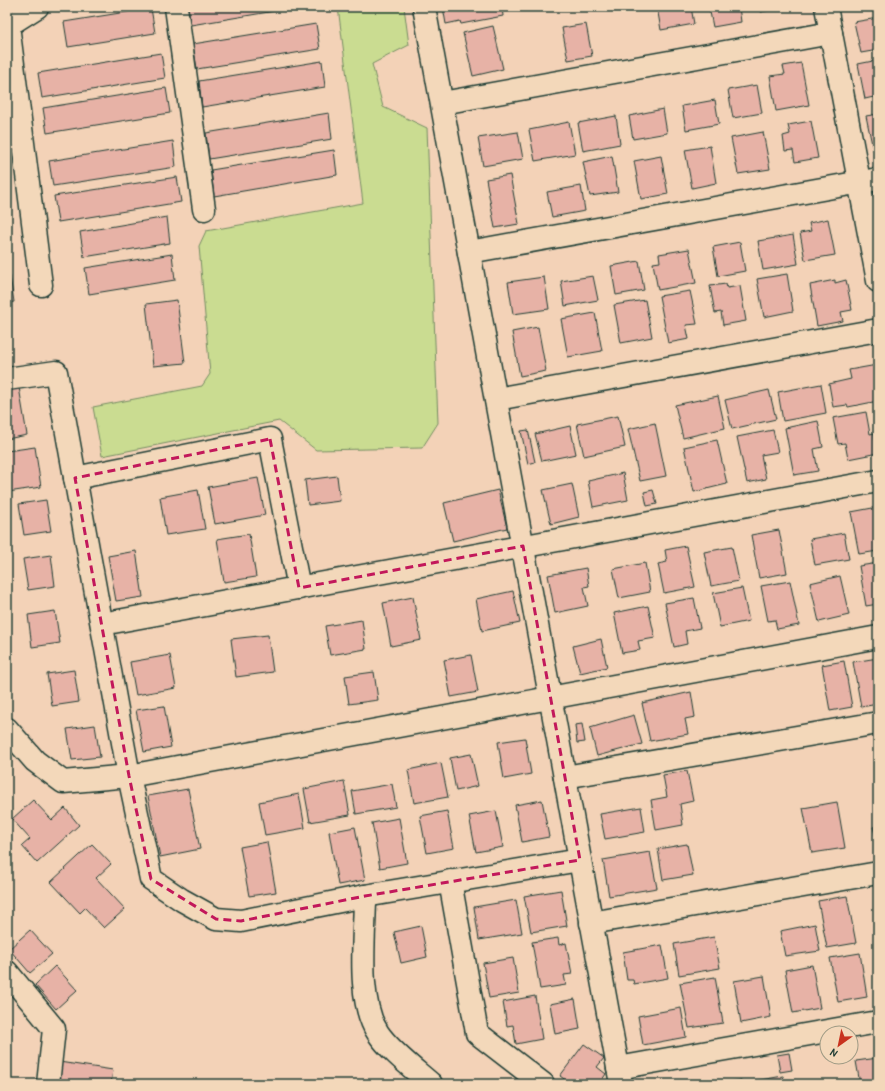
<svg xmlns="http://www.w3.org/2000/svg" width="885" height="1091" viewBox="0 0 885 1091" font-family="'Patrick Hand',sans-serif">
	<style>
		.green { fill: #cadc91; stroke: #748c62 }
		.building { fill: #e7b2a6; stroke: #1f3d34 }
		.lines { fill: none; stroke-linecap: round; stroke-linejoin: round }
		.minor-casing { stroke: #1f3d34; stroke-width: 25 }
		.minor { stroke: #f3d8ba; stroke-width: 22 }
		.marked { fill: none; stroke: #c2185b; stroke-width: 3; stroke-dasharray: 8 5; stroke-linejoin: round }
	</style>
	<rect width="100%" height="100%" fill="#f3d2b7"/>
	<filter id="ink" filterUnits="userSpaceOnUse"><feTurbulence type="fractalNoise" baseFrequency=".025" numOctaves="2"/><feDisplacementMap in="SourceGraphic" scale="8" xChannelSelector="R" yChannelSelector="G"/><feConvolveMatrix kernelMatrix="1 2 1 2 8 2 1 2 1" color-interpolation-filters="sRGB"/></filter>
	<g filter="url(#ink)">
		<path class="green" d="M338,7H404L409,45L372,64L383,107L427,128L438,423L422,448L316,450L279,421L102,456L93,407L202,386L210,374L199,246L206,231L363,203Z"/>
		<g class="building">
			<path d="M188,7H299L191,25Z"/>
			<path d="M443,7H502L503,16L461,24L460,21L446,24Z"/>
			<path d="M657,7H691L694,24L661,30Z"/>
			<path d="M709,7H739L741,22L713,27Z"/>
			<path d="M760,7H785L761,12Z"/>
			<path d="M151,8L155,33L68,47L64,22Z"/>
			<path d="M878,18V50L861,53L854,22Z"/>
			<path d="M316,24L320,49L197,69L193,44Z"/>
			<path d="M586,24L592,56L568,60L562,28Z"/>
			<path d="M493,26L503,69L473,76L463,33Z"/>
			<path d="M161,53L165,78L42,98L38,73Z"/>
			<path d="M878,60V96L865,99L858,64Z"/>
			<path d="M322,61L325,87L202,107L199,81Z"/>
			<path d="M801,63L809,105L776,111L770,76L785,74L783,66Z"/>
			<path d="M757,85L762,113L733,118L728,90Z"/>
			<path d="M166,88L170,113L47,133L43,108Z"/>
			<path d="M715,100L719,124L686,130L682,106Z"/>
			<path d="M663,109L667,133L633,139L629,116Z"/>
			<path d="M329,113L332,139L209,159L206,133Z"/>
			<path d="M878,114V153L874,154L866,116Z"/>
			<path d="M616,116L620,144L583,151L578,123Z"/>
			<path d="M811,121L818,158L795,162L793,150L785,151L783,136L790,134L788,125Z"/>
			<path d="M569,122L575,154L535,161L529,130Z"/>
			<path d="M518,132L523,159L483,166L478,138Z"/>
			<path d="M763,132L770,169L738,174L731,138Z"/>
			<path d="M173,141L176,167L53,186L49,161Z"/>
			<path d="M710,146L716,183L692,188L685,150Z"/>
			<path d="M334,150L337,175L214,196L211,170Z"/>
			<path d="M612,156L618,192L590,196L583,162Z"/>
			<path d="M661,156L668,194L641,199L634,161Z"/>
			<path d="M510,175L519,224L495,228L486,179Z"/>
			<path d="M177,177L181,202L58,222L54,196Z"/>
			<path d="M581,186L585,211L552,217L547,192Z"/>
			<path d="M167,217L170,243L84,257L80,232Z"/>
			<path d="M828,219L835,255L805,260L800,233L811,231L809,223Z"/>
			<path d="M793,235L798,264L763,270L758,241Z"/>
			<path d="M740,242L745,271L718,276L713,247Z"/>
			<path d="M689,249L696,283L658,290L653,263L660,262L659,254Z"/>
			<path d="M172,254L175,280L89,294L85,268Z"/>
			<path d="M639,261L644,290L616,295L611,266Z"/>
			<path d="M787,274L793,311L764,317L757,279Z"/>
			<path d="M10,276L14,302L7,303V277Z"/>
			<path d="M593,276L598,300L565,306L561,281Z"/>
			<path d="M544,277L549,309L513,314L508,282Z"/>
			<path d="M835,280V283L846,280L852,310L841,312L843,321L817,326L810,285Z"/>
			<path d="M726,284L727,288L740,286L746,321L723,325L721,312L715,313L710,286Z"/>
			<path d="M690,291L697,324L686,325L689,339L668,343L659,296Z"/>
			<path d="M177,300L185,363L153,366L146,304Z"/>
			<path d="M645,300L652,337L621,343L614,305Z"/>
			<path d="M595,313L602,351L568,357L561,319Z"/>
			<path d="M538,327L546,371L520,376L512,332Z"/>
			<path d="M877,365L878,401L848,407L847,405L833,407L829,384L851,379L849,370Z"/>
			<path d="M821,384L826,413L783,421L778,392Z"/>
			<path d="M19,387L27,435L7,439V390Z"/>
			<path d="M769,390L776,419L732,429L725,400Z"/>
			<path d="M718,396L725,428L683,438L675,405Z"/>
			<path d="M866,412L870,434L874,433L878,453L848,459L845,443L838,444L833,418Z"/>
			<path d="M618,416L625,447L584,456L577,424Z"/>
			<path d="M818,421L823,447L814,449L818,471L794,475L785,428Z"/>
			<path d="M655,423L666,476L640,481L628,429Z"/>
			<path d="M570,426L576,454L542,461L535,434Z"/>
			<path d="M528,430L535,462L528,464L521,431Z"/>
			<path d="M773,430L778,452L761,455L766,479L747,483L737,437Z"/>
			<path d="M717,440L727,484L694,492L684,447Z"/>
			<path d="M35,447L41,487L8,492L7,451Z"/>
			<path d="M623,473L628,500L593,507L588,481Z"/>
			<path d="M337,476L340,501L308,505L305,480Z"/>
			<path d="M258,478L265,515L215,524L208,487Z"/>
			<path d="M572,484L579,517L551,524L543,490Z"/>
			<path d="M198,490L205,529L166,535L160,497Z"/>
			<path d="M498,490L507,528L453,541L444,503Z"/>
			<path d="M653,490L657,504L647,506L644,492Z"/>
			<path d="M46,500L51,531L24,535L19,504Z"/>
			<path d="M878,507V551L859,554L851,512Z"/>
			<path d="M779,530L787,573L759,578L751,535Z"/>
			<path d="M844,533L849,559L815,565L810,539Z"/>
			<path d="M249,534L256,577L224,582L217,539Z"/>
			<path d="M686,546L695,587L664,593L658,564L667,562L665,550Z"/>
			<path d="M732,547L739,581L711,586L704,552Z"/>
			<path d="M136,551L143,597L116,601L108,556Z"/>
			<path d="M51,555L55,586L28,590L23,559Z"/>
			<path d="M645,563L650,592L619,598L613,569Z"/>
			<path d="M878,563V604L866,606L859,566Z"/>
			<path d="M586,568L589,586L584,587L588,606L555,613L548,575Z"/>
			<path d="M840,576L849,615L819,622L810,583Z"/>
			<path d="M790,581L799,625L777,629L775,620L768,621L761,586Z"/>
			<path d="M742,588L749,621L720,627L713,593Z"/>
			<path d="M513,591L520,623L482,631L476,599Z"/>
			<path d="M413,597L421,640L391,646L383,603Z"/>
			<path d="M694,598L700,628L685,631L687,644L674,647L665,603Z"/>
			<path d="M648,606L655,638L638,641L640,650L622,653L614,613Z"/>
			<path d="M55,611L60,643L32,647L28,615Z"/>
			<path d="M362,620L366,649L330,655L325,626Z"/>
			<path d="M268,635L273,672L236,677L231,639Z"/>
			<path d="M601,639L607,667L580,673L573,646Z"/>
			<path d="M170,655L176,688L136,695L130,662Z"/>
			<path d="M471,655L478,692L451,697L444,660Z"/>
			<path d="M878,658V704L861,707L853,662Z"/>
			<path d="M844,661L852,707L830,711L822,665Z"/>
			<path d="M74,670L79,702L52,706L47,674Z"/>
			<path d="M374,672L378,700L349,704L345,676Z"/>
			<path d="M691,692L695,717L685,719L688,734L650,741L642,703Z"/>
			<path d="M164,706L171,747L144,752L136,710Z"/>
			<path d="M634,715L642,744L597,756L590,728Z"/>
			<path d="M582,724L585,742L577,743L575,725Z"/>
			<path d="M95,725L100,757L72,760L67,729Z"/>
			<path d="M525,738L531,774L504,779L498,742Z"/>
			<path d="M471,754L478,786L456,791L450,758Z"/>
			<path d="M441,763L448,797L414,803L408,770Z"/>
			<path d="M687,771L693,801L680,804L683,825L656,830L651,800L667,797L663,775Z"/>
			<path d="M344,781L350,815L310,822L304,789Z"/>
			<path d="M392,784L396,807L356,814L352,791Z"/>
			<path d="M188,789L200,849L160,857L148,796Z"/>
			<path d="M299,794L305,828L265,835L259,802Z"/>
			<path d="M33,800L52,820L65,808L79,825L37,863L22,846L30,839L12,819Z"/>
			<path d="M542,800L549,837L522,842L515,805Z"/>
			<path d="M837,802L845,848L812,853L803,808Z"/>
			<path d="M641,807L645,832L605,839L600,814Z"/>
			<path d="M447,811L454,848L427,853L420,816Z"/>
			<path d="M496,811L503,847L476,852L469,816Z"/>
			<path d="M399,818L407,863L380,868L372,823Z"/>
			<path d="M878,826V846L873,827Z"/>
			<path d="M355,827L365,880L338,885L329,832Z"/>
			<path d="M267,842L276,892L249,896L240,847Z"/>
			<path d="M92,844L111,864L96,878L125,909L104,928L85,908L80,913L51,882Z"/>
			<path d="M687,844L693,875L663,880L658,849Z"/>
			<path d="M650,852L657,888L609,896L603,860Z"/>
			<path d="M561,890L567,926L531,932L524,896Z"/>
			<path d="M847,896L856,943L827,948L818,901Z"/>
			<path d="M516,900L522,933L479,940L474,907Z"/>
			<path d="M815,924L820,951L785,956L780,931Z"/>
			<path d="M421,926L427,957L401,963L394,932Z"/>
			<path d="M30,930L52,954L30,973L9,949Z"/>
			<path d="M714,937L720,968L679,975L674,944Z"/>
			<path d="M558,938L559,945L566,943L572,974L564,975L566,985L540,989L532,942Z"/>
			<path d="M662,945L668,978L634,984L633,980H627L623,952Z"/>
			<path d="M860,953L867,997L838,1002L830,958Z"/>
			<path d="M513,958L519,993L489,998L483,963Z"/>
			<path d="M812,965L820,1008L793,1013L785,970Z"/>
			<path d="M55,966L77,990L56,1009L35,985Z"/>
			<path d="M764,976L771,1017L741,1023L734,981Z"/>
			<path d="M715,977L723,1023L689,1028L680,983Z"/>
			<path d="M535,996L542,1039L516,1044L513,1025L507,1026L503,1002Z"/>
			<path d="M575,999L580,1029L555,1034L550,1004Z"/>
			<path d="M681,1008L686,1037L643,1045L638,1016Z"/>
			<path d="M584,1044L604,1058L597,1067L606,1074L599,1084H571L560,1076Z"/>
			<path d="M789,1053L792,1070L780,1072L777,1055Z"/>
			<path d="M878,1058V1084H860L856,1061Z"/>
			<path d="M59,1062L113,1070L111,1084H56Z"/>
			<path d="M783,1076L784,1081L791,1080L792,1084H755V1081Z"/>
			<path d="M741,1080L742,1084H719Z"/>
		</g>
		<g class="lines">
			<defs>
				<g id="minor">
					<path d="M176,7L204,209"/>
					<path d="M424,7L621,1084"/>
					<path d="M826,7L878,281"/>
					<path d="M8,25L41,285"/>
					<path d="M7,26L37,7"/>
					<path d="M442,103L831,33"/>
					<path d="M469,252L878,179"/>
					<path d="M7,379L56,372L129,776L151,879L182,900L216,919L241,921L365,896L580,860"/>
					<path d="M496,399L878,330"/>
					<path d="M75,478L270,439L299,588"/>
					<path d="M102,624L878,481"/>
					<path d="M7,729L35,761L63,782L129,776L878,637"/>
					<path d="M565,777L878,723"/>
					<path d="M450,881L477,1033L543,1084"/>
					<path d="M365,896C365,935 356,1000 378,1033C390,1051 415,1070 431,1084"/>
					<path d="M591,923L878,873"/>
					<path d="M7,972L54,1029L48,1084"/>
					<path d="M618,1068L878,1022"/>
				</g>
			</defs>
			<use href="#minor" class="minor-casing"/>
			<use href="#minor" class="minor"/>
		</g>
	</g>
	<path class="marked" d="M270,439L299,588L523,546L580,860L365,896L241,921L216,919L151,879L129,776L75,478Z"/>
	<rect width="885" height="1091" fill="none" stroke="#f3d8ba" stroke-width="24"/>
	<rect x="12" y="12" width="861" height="1067" fill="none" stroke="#1f3d34" stroke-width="1.5" filter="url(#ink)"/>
	<g transform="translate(839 1045) rotate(213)"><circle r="19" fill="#f3d8ba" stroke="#9e9a84"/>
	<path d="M0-3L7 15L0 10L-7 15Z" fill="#c8321e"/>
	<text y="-6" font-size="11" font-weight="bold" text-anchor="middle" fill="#1f3d34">N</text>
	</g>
</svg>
